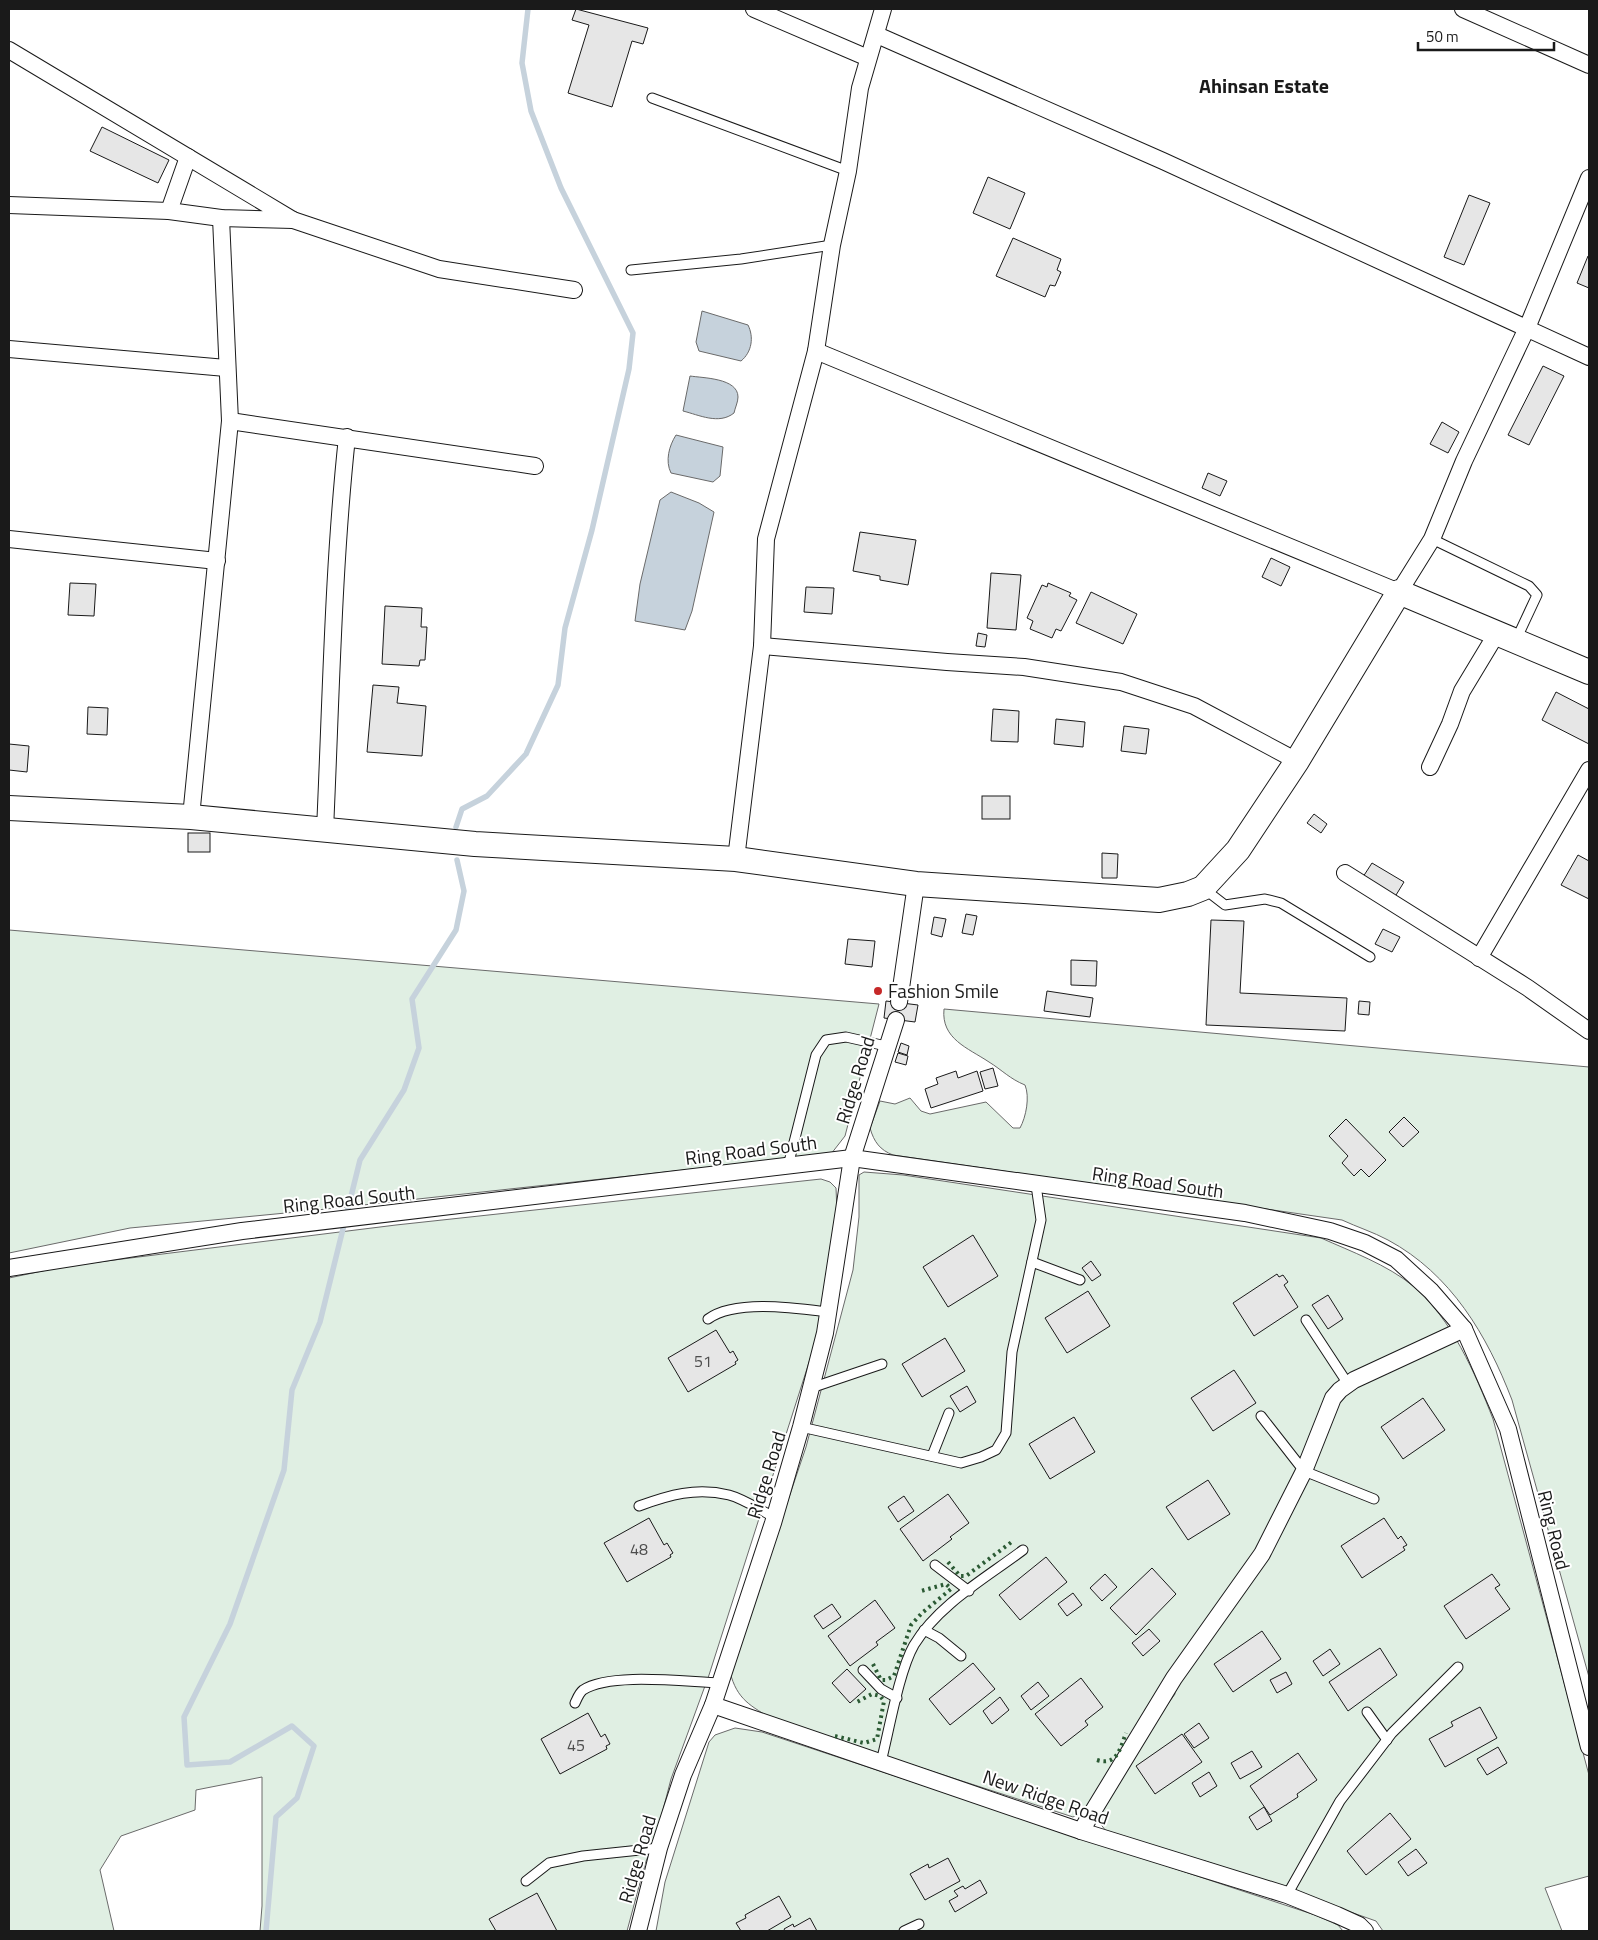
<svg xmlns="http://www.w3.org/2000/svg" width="1598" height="1940" viewBox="0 0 1598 1940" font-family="'Titillium Web',sans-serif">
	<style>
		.green { fill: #e0efe3; stroke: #6a6a6a }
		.water { fill: #c6d2dc; stroke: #6a6a6a }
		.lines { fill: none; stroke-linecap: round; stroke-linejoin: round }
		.stream { stroke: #c6d2dc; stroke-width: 5.5 }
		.building { fill: #e6e6e6; stroke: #1a1a1a }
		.lane-casing { stroke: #1a1a1a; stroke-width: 11 }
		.street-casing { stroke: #1a1a1a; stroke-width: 18 }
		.secondary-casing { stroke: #1a1a1a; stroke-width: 26 }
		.lane { stroke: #fff; stroke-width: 9 }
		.street { stroke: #fff; stroke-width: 16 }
		.secondary { stroke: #fff; stroke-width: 24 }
		.hedge { stroke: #2b5a34; stroke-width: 4; stroke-dasharray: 2.5 4; stroke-linecap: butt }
		.poi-dot { fill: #c62828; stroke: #fff; stroke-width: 2 }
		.labels { text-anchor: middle; stroke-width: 4; stroke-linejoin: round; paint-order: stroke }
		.number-label { font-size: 16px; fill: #4d4d4d }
		.poi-label { font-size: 19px; fill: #1a1a1a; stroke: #fff; text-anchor: start }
		.street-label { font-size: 19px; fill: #1a1a1a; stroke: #fff }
		.neighbourhood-label { font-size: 20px; font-weight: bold; fill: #1a1a1a; stroke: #fff }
	</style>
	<rect width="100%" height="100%" fill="#fff"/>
	<g class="green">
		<path d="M9,930L879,1004L845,1136L831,1154L317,1210L130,1228L9,1253Z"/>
		<path d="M944,1009L1589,1067V1677L1512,1400C1487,1335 1451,1274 1388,1240C1373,1232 1357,1227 1342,1220L893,1155C880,1150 874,1142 870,1128L880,1101L895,1104L910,1098L921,1111L930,1114L986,1102L1013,1128H1020C1026,1117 1030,1097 1025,1085C1010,1079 1002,1070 989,1062C968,1048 941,1039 944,1009Z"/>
		<path d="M864,1172L903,1175L1321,1238C1350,1251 1388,1265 1413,1286C1452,1319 1475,1373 1493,1419L1589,1775V1876L1545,1888L1562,1931H1383L1376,1921L1205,1861L1200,1862L1106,1831L1099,1822V1816L1144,1737L1175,1694L1172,1676L1090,1808L1073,1817L774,1720C751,1706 737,1700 730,1672L806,1447L853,1270L859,1217V1175Z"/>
		<path d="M821,1179L830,1182L836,1188L837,1212L820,1328L709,1675L671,1779L657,1833L645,1864L627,1931H260L262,1906V1777L196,1790L195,1810L121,1836L100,1870L114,1931H9V1278L66,1266L396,1225Z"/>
		<path d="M735,1728L762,1732L1315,1915L1338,1925L1343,1931H656L665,1882L709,1742L715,1735Z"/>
	</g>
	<g class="water">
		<path d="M702,311L748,325C754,337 752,352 741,361L699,351L696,342Z"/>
		<path d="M690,376C703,378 738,378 738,397C738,402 735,408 734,413C719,425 699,415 683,411Z"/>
		<path d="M676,435L723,447L720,476L713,482L671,473C665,461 669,446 676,435Z"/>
		<path d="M671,492L699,503L714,512L692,611L685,630L635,621L640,584L660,500Z"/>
	</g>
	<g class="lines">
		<g class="stream">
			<path d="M456,827L462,809L487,796L526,754L558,685L565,628L592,530L629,369L633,333L561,188L531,111L522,63L528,9"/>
			<path d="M266,1931L276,1817L297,1798L314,1746L292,1726L230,1762L187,1765L184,1717L230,1624L284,1470L292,1390L320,1322L360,1160L404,1090L419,1048L412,999L456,930L464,891L457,860"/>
		</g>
	</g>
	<g class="building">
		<path d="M576,9L648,28L643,44L632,41L612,107L568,93L589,25L572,20Z"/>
		<path d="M102,127L169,160L158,183L90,151Z"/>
		<path d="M988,177L1025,193L1010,229L973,213Z"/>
		<path d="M1469,195L1490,203L1464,265L1444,257Z"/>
		<path d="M1013,238L1061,259L1057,270L1061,272L1055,286L1050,285L1045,297L996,276Z"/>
		<path d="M1588,256L1589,257V288L1577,283Z"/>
		<path d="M1543,366L1564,376L1529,445L1508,435Z"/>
		<path d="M1442,422L1459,432L1448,453L1430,444Z"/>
		<path d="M1208,473L1227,481L1220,496L1202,488Z"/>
		<path d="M860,532L916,540L908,585L880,580V576L853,571Z"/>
		<path d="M1271,558L1290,567L1281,586L1262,577Z"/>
		<path d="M991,573L1021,575L1016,630L987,628Z"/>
		<path d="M70,583L96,584L94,616L68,615Z"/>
		<path d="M1048,583L1071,593L1069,596L1077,600L1061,631L1056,629L1052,638L1030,629L1033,621L1027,618L1042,585L1047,587Z"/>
		<path d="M806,587L834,588L832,614L804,612Z"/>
		<path d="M1091,592L1137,614L1123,644L1076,623Z"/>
		<path d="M385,606L422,608L421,627H427L425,660H420L419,666L382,664Z"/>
		<path d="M978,633L987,635L985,647L976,646Z"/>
		<path d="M373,685L399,687L397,703L426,706L422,756L367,752Z"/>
		<path d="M1556,692L1589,709V744L1542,720Z"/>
		<path d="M88,707L108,708L107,735L87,734Z"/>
		<path d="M993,709L1019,711L1018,742L991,741Z"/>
		<path d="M1056,719L1085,722L1083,747L1054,744Z"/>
		<path d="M1124,726L1149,729L1146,754L1121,751Z"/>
		<path d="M9,744L29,746L27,772L9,770Z"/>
		<rect x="982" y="796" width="28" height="23"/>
		<path d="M1314,814L1327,824L1321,833L1307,823Z"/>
		<rect x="188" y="833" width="22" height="19"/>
		<path d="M1102,853L1118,854L1117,878H1102Z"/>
		<path d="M1578,855L1589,861V899L1561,885Z"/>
		<path d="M1372,863L1404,882L1393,900L1361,880Z"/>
		<path d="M966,914L977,916L973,935L962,933Z"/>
		<path d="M934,917L946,919L942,937L931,934Z"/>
		<path d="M1211,920L1244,921L1240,993L1347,998L1345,1031L1206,1025Z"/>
		<path d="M1383,929L1400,937L1392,952L1375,944Z"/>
		<path d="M848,939L875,941L872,967L845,964Z"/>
		<path d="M1071,960L1097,961L1096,986L1071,985Z"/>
		<path d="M1047,991L1093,998L1090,1017L1044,1011Z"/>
		<path d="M886,1001L918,1005L915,1022L884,1018Z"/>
		<path d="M1359,1001L1370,1002L1369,1015L1358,1014Z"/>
		<path d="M901,1043L909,1046L907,1055L898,1052Z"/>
		<path d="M898,1053L908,1056L906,1065L895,1062Z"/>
		<path d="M993,1068L998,1086L985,1089L980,1072Z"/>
		<path d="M956,1071L958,1078L977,1071L983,1091L931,1108L925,1089L938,1084L936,1078Z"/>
		<path d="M1404,1117L1419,1132L1403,1147L1389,1132Z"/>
		<path d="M1346,1119L1386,1160L1369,1177L1361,1169L1354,1176L1342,1163L1348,1156L1329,1136Z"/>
		<path d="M973,1235L998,1276L948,1307L923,1267Z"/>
		<path d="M1091,1261L1101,1275L1092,1281L1082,1268Z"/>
		<path d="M1277,1274L1279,1277L1283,1275L1288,1282L1284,1285L1298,1307L1254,1336L1233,1303Z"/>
		<path d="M1088,1291L1110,1326L1067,1353L1045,1318Z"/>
		<path d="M1328,1295L1343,1319L1328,1329L1312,1305Z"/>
		<path d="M716,1330L730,1353L733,1351L738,1360L735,1362L736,1364L688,1392L668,1358Z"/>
		<path d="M945,1338L965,1371L922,1397L902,1364Z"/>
		<path d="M1234,1370L1256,1403L1213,1431L1191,1398Z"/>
		<path d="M967,1386L976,1402L960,1412L950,1396Z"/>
		<path d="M1423,1398L1445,1430L1403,1459L1381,1427Z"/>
		<path d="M1074,1417L1095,1452L1050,1479L1029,1444Z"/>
		<path d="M1208,1480L1230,1514L1188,1540L1166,1507Z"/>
		<path d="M948,1494L969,1523L950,1537L952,1539L923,1561L900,1529Z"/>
		<path d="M904,1496L914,1511L898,1522L888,1507Z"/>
		<path d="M649,1518L664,1545L667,1543L673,1553L670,1555L671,1557L627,1582L604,1543Z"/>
		<path d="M1384,1518L1398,1539L1401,1536L1407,1545L1403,1547L1405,1550L1362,1578L1341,1546Z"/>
		<path d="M1046,1557L1067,1582L1020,1620L999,1595Z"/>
		<path d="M1152,1568L1176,1594L1136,1635L1110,1608Z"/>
		<path d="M1105,1574L1117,1587L1102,1601L1090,1588Z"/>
		<path d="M1492,1574L1500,1585L1495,1588L1510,1609L1466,1639L1444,1606Z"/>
		<path d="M1073,1593L1082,1605L1067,1616L1058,1604Z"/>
		<path d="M875,1600L895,1628L876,1642L878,1645L850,1666L828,1636Z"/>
		<path d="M832,1604L841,1617L823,1629L814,1616Z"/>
		<path d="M1149,1629L1160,1641L1143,1656L1132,1643Z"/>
		<path d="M1262,1631L1281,1659L1233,1692L1214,1664Z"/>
		<path d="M1380,1648L1397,1675L1348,1711L1329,1682Z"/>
		<path d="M1330,1649L1340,1664L1323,1676L1313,1661Z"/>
		<path d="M973,1663L995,1689L950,1725L929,1699Z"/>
		<path d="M847,1669L866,1689L850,1703L832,1683Z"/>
		<path d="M1286,1672L1292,1684L1277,1693L1270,1680Z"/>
		<path d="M1081,1678L1103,1707L1085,1721L1088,1725L1061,1746L1035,1714Z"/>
		<path d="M1038,1682L1049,1696L1031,1710L1021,1696Z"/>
		<path d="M1000,1697L1009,1710L992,1724L983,1711Z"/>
		<path d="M1480,1707L1497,1738L1445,1767L1429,1739L1453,1726L1451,1722Z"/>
		<path d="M588,1713L601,1737L605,1734L610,1744L606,1746L607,1749L560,1774L541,1739Z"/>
		<path d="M1199,1723L1209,1738L1194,1748L1184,1734Z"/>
		<path d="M1182,1734L1202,1762L1155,1794L1136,1766Z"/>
		<path d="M1498,1747L1507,1763L1487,1775L1477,1759Z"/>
		<path d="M1252,1751L1262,1767L1240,1779L1231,1763Z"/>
		<path d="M1298,1753L1317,1780L1297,1794L1298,1797L1270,1815L1250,1786Z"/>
		<path d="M1209,1772L1217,1786L1200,1797L1192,1783Z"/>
		<path d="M1264,1807L1272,1821L1257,1830L1249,1817Z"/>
		<path d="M1390,1813L1411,1839L1366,1875L1347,1851Z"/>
		<path d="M1416,1849L1427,1863L1408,1876L1398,1862Z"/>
		<path d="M948,1858L960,1881L925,1900L910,1874L928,1864L929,1868Z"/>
		<path d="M980,1880L987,1893L955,1912L949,1901L958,1896L954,1891L963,1886L965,1889Z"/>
		<path d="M537,1893L557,1931H496L489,1919Z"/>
		<path d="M779,1896L791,1917L767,1931H741L736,1923L746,1918L745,1915Z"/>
		<path d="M810,1918L817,1931H785L784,1929L793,1924L794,1927Z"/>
	</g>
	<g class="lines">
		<defs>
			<g id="lane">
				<path d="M652,98L848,171"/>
				<path d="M631,270L741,259L832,245"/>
				<path d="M1432,539L1529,586L1537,595L1516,640"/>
				<path d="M1203,888L1225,905L1265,899L1281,903L1370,957"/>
				<path d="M788,1166L816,1055L826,1040L846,1037L886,1046"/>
				<path d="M1032,1262L1080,1280"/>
				<path d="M708,1319C735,1299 796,1308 828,1312"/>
				<path d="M1306,1320L1348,1384"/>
				<path d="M811,1388L882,1364"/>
				<path d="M1261,1416L1304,1471L1374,1499"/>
				<path d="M801,1427L961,1463L981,1457L996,1450L1006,1433L1012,1352L1041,1220L1036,1185"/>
				<path d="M932,1456L949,1413"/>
				<path d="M639,1506C669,1495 696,1487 729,1495C744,1499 760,1510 774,1517"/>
				<path d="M935,1565L969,1591"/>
				<path d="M924,1630L939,1638L961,1656"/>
				<path d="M863,1670L881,1689L897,1698"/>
				<path d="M575,1703C577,1699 579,1693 583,1690C610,1672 686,1682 720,1683"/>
				<path d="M1367,1712L1387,1740"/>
				<path d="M881,1762C889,1731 899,1671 914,1645C939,1604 986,1578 1023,1550"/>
				<path d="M526,1881L549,1863L583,1856L659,1848"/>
				<path d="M1287,1895L1340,1801L1392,1733L1458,1667"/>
				<path d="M904,1931L919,1924"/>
			</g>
			<g id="street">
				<path d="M754,9L868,58"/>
				<path d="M1463,9L1589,65"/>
				<path d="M877,35L1163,161L1589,357"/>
				<path d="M9,50L293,220L221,218L169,211L9,205"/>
				<path d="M169,211L188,157"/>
				<path d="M293,220L439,269L574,290"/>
				<path d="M9,349L226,368"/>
				<path d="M816,351L1399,592L1432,539L1464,461L1527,328L1589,178"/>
				<path d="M230,421L535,466"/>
				<path d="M9,539L217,561"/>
				<path d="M762,646L947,662L1024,667L1121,682L1194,706L1297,761"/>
				<path d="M1430,767L1450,724L1462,691L1497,633"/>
				<path d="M191,817L230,421L221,218"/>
				<path d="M325,830C331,699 333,568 347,437"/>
				<path d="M736,859L762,646L766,539L816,351L832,245L848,171L860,88L883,9"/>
				<path d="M1345,873L1528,988L1589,1031"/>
				<path d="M1479,958L1589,770"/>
				<path d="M899,1002L916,884"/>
				<path d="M9,1268L242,1231L852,1158L1245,1213L1330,1231L1365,1243L1396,1259L1431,1291L1464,1329L1508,1429L1589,1747"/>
				<path d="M713,1705L1081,1831L1287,1895L1337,1915L1359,1925L1365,1931"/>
				<path d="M1081,1831L1174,1678L1262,1554L1304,1471L1333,1398L1340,1390L1354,1380L1464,1329"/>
				<path d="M638,1931L659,1848L683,1775L713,1705L773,1523L801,1427L825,1333L852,1158L896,1020"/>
			</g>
			<path id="secondary" d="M9,808L191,817L475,844L736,859L916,884L1159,900L1188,894L1203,888L1238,850L1297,761L1399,592L1589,672"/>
		</defs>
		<use href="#lane" class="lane-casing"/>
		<use href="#street" class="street-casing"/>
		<use href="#secondary" class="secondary-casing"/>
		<use href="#lane" class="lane"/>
		<use href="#street" class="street"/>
		<use href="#secondary" class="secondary"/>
		<g class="hedge">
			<path d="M948,1562L960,1576H966L1013,1541"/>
			<path d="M873,1664L881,1680H886L894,1676L911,1625L922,1613L951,1589L946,1584L921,1591"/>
			<path d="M835,1736L864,1743L877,1739L884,1701L880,1696L872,1694L855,1703"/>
			<path d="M1097,1760C1117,1766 1120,1749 1126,1733"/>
		</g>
	</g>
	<circle class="poi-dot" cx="878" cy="991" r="5"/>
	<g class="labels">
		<g class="number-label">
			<text x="703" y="1367">51</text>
			<text x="639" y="1555">48</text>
			<text x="576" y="1751">45</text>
		</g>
		<g class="poi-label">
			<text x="888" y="998">Fashion Smile</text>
		</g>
		<g class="street-label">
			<text transform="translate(855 1080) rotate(-73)" y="7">Ridge Road</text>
			<text transform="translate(751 1150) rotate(-7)" y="7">Ring Road South</text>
			<text transform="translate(1158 1182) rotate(8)" y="7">Ring Road South</text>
			<text transform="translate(349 1199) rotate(-6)" y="7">Ring Road South</text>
			<text transform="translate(766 1475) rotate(-73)" y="7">Ridge Road</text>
			<text transform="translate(1554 1530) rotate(76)" y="7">Ring Road</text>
			<text transform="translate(1046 1797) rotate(19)" y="7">New Ridge Road</text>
			<text transform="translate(637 1859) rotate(-74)" y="7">Ridge Road</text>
		</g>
		<g class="neighbourhood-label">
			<text x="1264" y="93">Ahinsan Estate</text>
		</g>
	</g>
	<rect width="1598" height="1940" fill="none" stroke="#1a1a1a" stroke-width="20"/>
	<path d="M1418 42v8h136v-8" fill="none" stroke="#1a1a1a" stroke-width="2.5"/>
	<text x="1426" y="42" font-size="15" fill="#1a1a1a" stroke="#ffffff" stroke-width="4" paint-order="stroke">50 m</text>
</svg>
